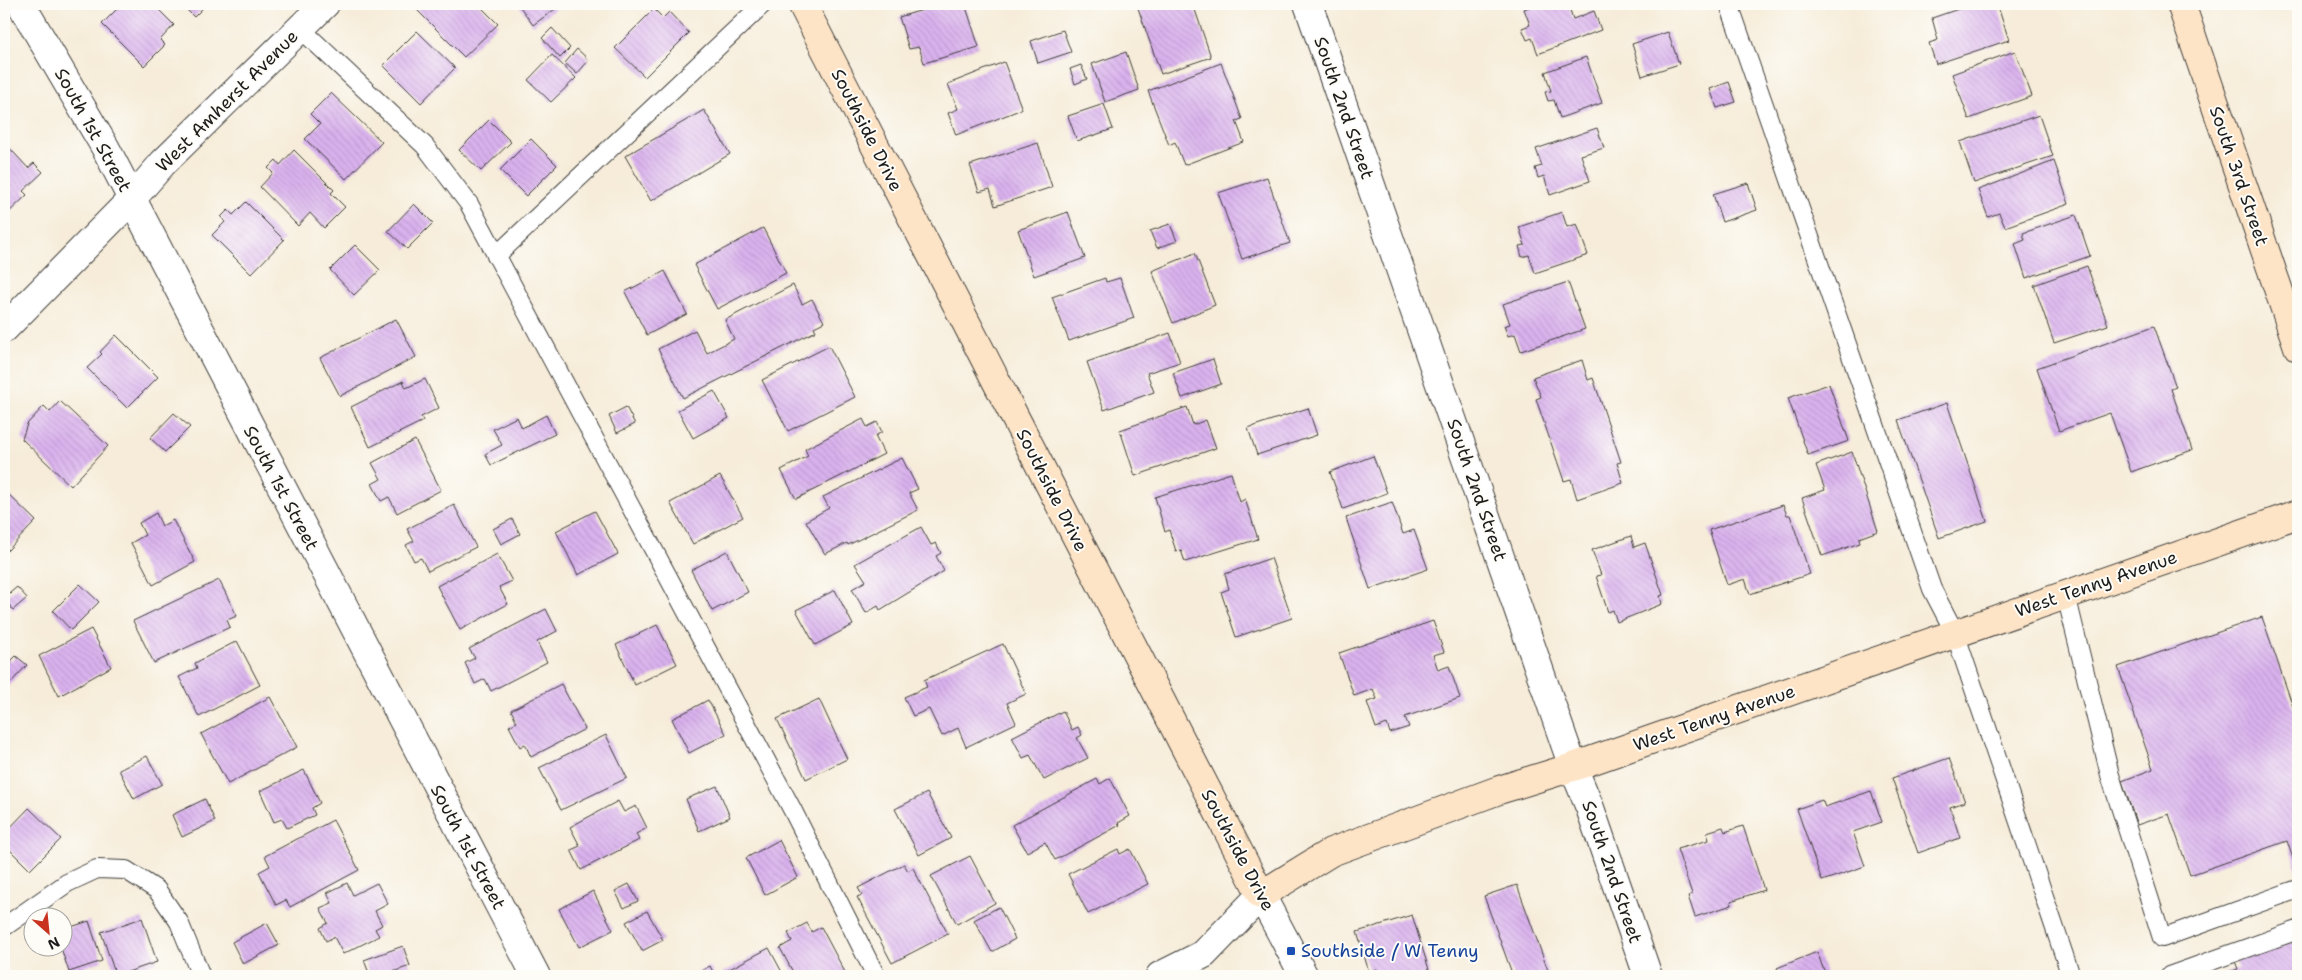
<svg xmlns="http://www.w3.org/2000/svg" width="2302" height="980" viewBox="0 0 2302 980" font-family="'Shantell Sans',sans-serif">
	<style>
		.building { fill: url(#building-back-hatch) }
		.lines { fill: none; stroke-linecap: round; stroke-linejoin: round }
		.lane-casing { stroke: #3d3b38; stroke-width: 20 }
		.street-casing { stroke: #3d3b38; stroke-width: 30 }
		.secondary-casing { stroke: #3d3b38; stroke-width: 30 }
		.lane { stroke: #fff; stroke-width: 18 }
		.street { stroke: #fff; stroke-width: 28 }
		.secondary { stroke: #fee4c6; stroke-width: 28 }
		.transit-dot { fill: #1a4fb4; stroke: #fdfcf7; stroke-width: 2 }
		.labels { text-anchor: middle; stroke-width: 4; stroke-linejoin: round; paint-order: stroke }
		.street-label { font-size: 18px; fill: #1c1c1c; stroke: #fdfcf7 }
		.transit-label { font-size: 18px; fill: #164399; stroke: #fdfcf7; text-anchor: start }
	</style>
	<defs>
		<pattern id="building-back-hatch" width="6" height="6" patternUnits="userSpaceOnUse" patternTransform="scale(1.25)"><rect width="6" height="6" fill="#dab2ee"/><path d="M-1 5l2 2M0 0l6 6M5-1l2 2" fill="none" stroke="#ba98cc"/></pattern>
	</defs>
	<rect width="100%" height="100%" fill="#fdfcf7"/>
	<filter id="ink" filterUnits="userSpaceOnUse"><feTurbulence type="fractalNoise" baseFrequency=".02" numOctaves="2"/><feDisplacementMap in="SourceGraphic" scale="10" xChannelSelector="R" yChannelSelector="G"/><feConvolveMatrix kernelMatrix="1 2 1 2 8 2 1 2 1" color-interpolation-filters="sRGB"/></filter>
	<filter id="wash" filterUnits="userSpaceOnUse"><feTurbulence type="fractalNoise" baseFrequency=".0096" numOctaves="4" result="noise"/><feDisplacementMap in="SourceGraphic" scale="20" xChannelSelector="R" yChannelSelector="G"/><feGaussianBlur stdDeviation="1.12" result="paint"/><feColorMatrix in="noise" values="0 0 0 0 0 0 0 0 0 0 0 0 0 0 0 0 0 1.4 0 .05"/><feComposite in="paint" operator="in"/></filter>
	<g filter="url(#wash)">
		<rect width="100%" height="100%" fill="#f6ecd9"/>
		<g id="blocks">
			<g class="building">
				<path d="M122,4H153L174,25L160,40L165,45L144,66L102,24Z"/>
				<path d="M181,4H207L194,17Z"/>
				<path d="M421,4H478L498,24L464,57L416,9Z"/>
				<path d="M518,4H562L533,25Z"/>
				<path d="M943,4H965L979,47L924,63L919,47L909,49L899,17Z"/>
				<path d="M1150,4H1193L1211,57L1161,74L1138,8Z"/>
				<path d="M1537,4H1568L1573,19L1594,11L1601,30L1538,54L1532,38L1527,40L1522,28L1530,25L1524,9Z"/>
				<path d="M1911,4H1926L1913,9Z"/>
				<path d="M1973,4H1997L2009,40L1936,64L1929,43L1938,40L1932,18Z"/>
				<path d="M654,9L663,18L669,12L689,33L645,77L615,48Z"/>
				<path d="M552,28L570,48L560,58L542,38Z"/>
				<path d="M1063,30L1071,52L1038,63L1031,41Z"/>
				<path d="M417,31L455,68L421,103L383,65Z"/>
				<path d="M1668,32L1679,64L1642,76L1632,44Z"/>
				<path d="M577,49L589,60L577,74L565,63Z"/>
				<path d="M2015,51L2032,96L1969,119L1952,74Z"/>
				<path d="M1126,52L1139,90L1105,102L1092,64Z"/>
				<path d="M552,55L576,78L551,102L528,80Z"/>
				<path d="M1586,57L1602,103L1560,118L1554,100L1548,101L1545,92L1551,91L1545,72Z"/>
				<path d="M1004,62L1022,109L956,135L948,113L958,109L948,84Z"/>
				<path d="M1221,63L1242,119L1236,121L1244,142L1184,165L1175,142L1169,145L1148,91Z"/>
				<path d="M1081,65L1087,79L1075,84L1070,69Z"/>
				<path d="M1729,82L1736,102L1717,108L1710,89Z"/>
				<path d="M331,93L382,142L346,179L305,139L320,124L310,114Z"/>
				<path d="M1104,104L1113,129L1077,141L1068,116Z"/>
				<path d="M704,110L730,154L651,201L625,156Z"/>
				<path d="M2039,115L2053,156L1974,183L1960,142Z"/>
				<path d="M489,120L511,142L481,171L459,150Z"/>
				<path d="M1597,128L1604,148L1581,155L1590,181L1550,195L1544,176L1538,178L1535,168L1542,166L1536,149Z"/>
				<path d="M531,139L557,165L526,196L500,170Z"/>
				<path d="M4,142L28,168L34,163L43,172L23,191L27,195L4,217Z"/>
				<path d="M1038,143L1052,187L995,206L990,189L979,192L970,165Z"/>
				<path d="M294,150L334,190L331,193L345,207L324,228L310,213L298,226L260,187L273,173L268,168L276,160L280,165Z"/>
				<path d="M2054,161L2069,204L2005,227L1999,213L1988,217L1978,190Z"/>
				<path d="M1267,177L1290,243L1242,259L1218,193Z"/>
				<path d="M1748,183L1757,210L1722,222L1713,194Z"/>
				<path d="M246,202L284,240L251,274L212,235L225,222L221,217L228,210L233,215Z"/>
				<path d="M414,204L433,223L407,249L388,231Z"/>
				<path d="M1068,212L1085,258L1034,276L1018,230Z"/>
				<path d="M1562,212L1567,227L1577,224L1588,255L1535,273L1529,255L1522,257L1519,246L1525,245L1519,227Z"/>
				<path d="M2076,215L2090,256L2026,278L2015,244L2025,240L2023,233Z"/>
				<path d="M1170,224L1177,241L1157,248L1150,231Z"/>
				<path d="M763,228L786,273L717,309L694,265Z"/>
				<path d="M355,245L380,270L354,295L330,270Z"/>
				<path d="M1195,253L1215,305L1173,323L1152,271Z"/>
				<path d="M2087,266L2108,325L2054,343L2034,285Z"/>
				<path d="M665,271L687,314L647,335L625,292Z"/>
				<path d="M1105,278L1106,282L1120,278L1134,318L1069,341L1052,297Z"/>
				<path d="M1568,282L1585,329L1521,351L1515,334L1508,336L1504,326L1510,324L1503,304Z"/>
				<path d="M793,285L802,304L812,299L824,322L814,327L816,331L683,398L658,349L695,330L707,353L734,339L725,320Z"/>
				<path d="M396,319L416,357L340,396L320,358Z"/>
				<path d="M2154,326L2176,387L2171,389L2192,450L2131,472L2110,413L2059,431L2037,368Z"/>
				<path d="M1170,333L1180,362L1147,373L1154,392L1104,410L1087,362Z"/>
				<path d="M116,335L158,377L127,408L87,368L102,354L100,352Z"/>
				<path d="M829,346L855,397L788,431L762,380Z"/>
				<path d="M1213,359L1221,384L1182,398L1173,373Z"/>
				<path d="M1582,360L1588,380L1593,378L1621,462L1617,463L1623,483L1577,499L1571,479L1564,481L1536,399L1541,397L1533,377Z"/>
				<path d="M425,379L439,408L421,417L423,421L370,447L351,407L403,381L406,388Z"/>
				<path d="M1829,384L1849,441L1808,455L1788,398Z"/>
				<path d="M714,391L729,418L693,438L678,410Z"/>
				<path d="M60,401L108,446L71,486L22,439L27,424L44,406L50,412Z"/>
				<path d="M1947,403L1987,521L1939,538L1898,420Z"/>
				<path d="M626,407L635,424L617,433L609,416Z"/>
				<path d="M1187,407L1193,425L1206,420L1216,448L1135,476L1120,430Z"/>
				<path d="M1308,408L1317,435L1257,455L1248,428Z"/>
				<path d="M174,413L190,427L165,452L150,438Z"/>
				<path d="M546,415L555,434L491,465L485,454L502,445L493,429L517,417L522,428Z"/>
				<path d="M863,419L867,427L877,422L882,432L875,436L884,454L796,499L781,470L808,456L805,449Z"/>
				<path d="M415,440L441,490L397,513L389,497L381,501L372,484L381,479L372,463Z"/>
				<path d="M1852,452L1878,531L1859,538L1860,543L1822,556L1802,498L1825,490L1816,465Z"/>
				<path d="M1373,456L1387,493L1343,509L1330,472Z"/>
				<path d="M902,458L918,489L909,493L918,510L848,545L847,543L825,554L806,521L829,508L823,497Z"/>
				<path d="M1231,473L1240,502L1245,499L1258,539L1185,562L1181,550L1176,551L1169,530L1165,532L1155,497Z"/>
				<path d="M720,476L743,517L693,544L670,503Z"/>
				<path d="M4,490L36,521L4,554Z"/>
				<path d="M1392,502L1403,534L1414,530L1428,569L1370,589L1346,518Z"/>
				<path d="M454,505L476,547L428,571L421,558L414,561L406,545L414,541L407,529Z"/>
				<path d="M1783,505L1787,515H1790L1810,574L1750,594L1745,579L1727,585L1709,530Z"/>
				<path d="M595,511L618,554L578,575L556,531Z"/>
				<path d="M156,513L162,526L173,520L195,562L153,585L131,543L145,535L139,523Z"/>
				<path d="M512,519L520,534L501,544L493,529Z"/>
				<path d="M921,527L931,545L936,543L941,553L936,556L944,571L880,610L878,606L866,613L852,589L866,581L855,564Z"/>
				<path d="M1631,536L1634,547L1645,543L1663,595L1660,596L1662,604L1617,622L1613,610L1608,612L1596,576L1601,575L1592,550Z"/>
				<path d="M727,551L748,592L712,611L691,570Z"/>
				<path d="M497,554L512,581L499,587L508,604L460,630L437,586Z"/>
				<path d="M1271,558L1292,618L1236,637L1221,592L1229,589L1225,574Z"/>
				<path d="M219,580L237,616L227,620L230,627L154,663L133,621Z"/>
				<path d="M80,584L99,602L71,630L53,611Z"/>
				<path d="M17,587L27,598L13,610L4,598Z"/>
				<path d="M835,590L853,625L815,645L796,610Z"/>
				<path d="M546,609L557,631L537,642L547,662L491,691L485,679L475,684L465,663L475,658L469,649Z"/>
				<path d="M2262,617L2298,721V873L2287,841L2190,875L2169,814L2137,825L2122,781L2153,769L2118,667Z"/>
				<path d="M1433,621L1444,652L1433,655L1438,670L1449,666L1460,698L1405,717L1409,727L1390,733L1387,724L1376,728L1367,702L1377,699L1373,689L1354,696L1339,653Z"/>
				<path d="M657,625L677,664L635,685L616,645Z"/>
				<path d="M91,629L111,667L59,696L39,656Z"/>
				<path d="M237,641L260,685L199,717L179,677L197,668L195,663Z"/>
				<path d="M1003,644L1026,694L1007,703L1016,723L966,747L958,728L942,736L929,709L913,716L904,697L927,687L924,680Z"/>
				<path d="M4,654L11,661L16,656L27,665L4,690Z"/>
				<path d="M561,684L585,729L531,757L525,744L520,747L509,726L517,722L511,710Z"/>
				<path d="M270,697L297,747L228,784L201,734Z"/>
				<path d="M819,699L847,759L806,779L777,719Z"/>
				<path d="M708,700L726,734L689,753L672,719Z"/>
				<path d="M1063,711L1072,730L1078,727L1082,735L1077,738L1088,758L1044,780L1030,755L1023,758L1012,737Z"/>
				<path d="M606,735L627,778L561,810L539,768Z"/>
				<path d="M147,756L162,784L134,799L119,770Z"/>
				<path d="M1949,758L1965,802L1950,807L1960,838L1918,853L1892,778Z"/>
				<path d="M304,770L320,803L312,808L315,815L287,828L282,819L274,822L260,791Z"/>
				<path d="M1110,778L1130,816L1118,823L1120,825L1055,860L1045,842L1027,852L1012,825L1097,779L1100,784Z"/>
				<path d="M717,786L730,817L699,831L686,799Z"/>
				<path d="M1871,791L1882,822L1853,832L1865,866L1822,881L1797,809L1822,800L1825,807Z"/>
				<path d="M927,793L951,838L919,855L895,809Z"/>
				<path d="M205,799L215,821L182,837L172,815Z"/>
				<path d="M618,801L624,812L636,806L647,828L636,834L639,840L581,870L571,850L580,846L570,827Z"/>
				<path d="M29,808L61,839L30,870L4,844V834Z"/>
				<path d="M333,820L359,870L290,907L286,900L276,905L259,872L270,866L265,856Z"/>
				<path d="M1743,826L1764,890L1731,901L1732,905L1695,917L1688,896L1692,894L1677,849L1709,840L1707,832L1723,827L1725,832Z"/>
				<path d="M779,840L798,877L765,895L746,858Z"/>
				<path d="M1118,849L1120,854L1130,849L1148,884L1088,914L1068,874Z"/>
				<path d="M970,856L995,903L957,924L931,876Z"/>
				<path d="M904,864L908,871L913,868L948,934L892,963L857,897L862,895L858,888Z"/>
				<path d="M347,883L353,895L377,883L388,904L375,911L382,925L375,929L379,936L343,954L334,937L326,941L320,928L328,923L320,908L332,903L327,893Z"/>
				<path d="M629,884L638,901L624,908L615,891Z"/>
				<path d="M1517,885L1550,976H1513L1484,896Z"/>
				<path d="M593,891L613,930L579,947L559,909Z"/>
				<path d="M999,907L1015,939L992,952L974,920Z"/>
				<path d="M647,911L663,940L642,951L626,922Z"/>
				<path d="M1412,915L1431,976H1380L1377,969L1369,972L1357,932Z"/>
				<path d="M142,918L157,962L116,976L101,932Z"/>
				<path d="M89,921L102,961L69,972L61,948H62V930Z"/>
				<path d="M267,923L279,945L243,964L232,942Z"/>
				<path d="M807,923L812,932L821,927L847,976H795L780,948L792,941L788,933Z"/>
				<path d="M2298,940V976H2218L2238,969L2235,961Z"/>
				<path d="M403,946L410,966L381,976H370L364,960Z"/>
				<path d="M769,948L784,976H724L722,973Z"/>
				<path d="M1817,952L1826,976H1780L1777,968Z"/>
				<path d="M710,966L715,976H691Z"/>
			</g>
		</g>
	</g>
	<g filter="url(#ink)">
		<use href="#blocks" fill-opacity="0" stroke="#3d3b38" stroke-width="1"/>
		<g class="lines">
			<defs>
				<g id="lane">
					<path d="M1729,4L1932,589L1955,633L2071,976"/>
					<path d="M301,29L425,146L469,204L792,809L876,976"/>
					<path d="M496,256L763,4"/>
					<path d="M2066,595L2110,775L2162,938L2298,889"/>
					<path d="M4,927L67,883L97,869L126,870L157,890L179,922L201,976"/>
					<path d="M2169,976L2298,930"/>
				</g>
				<g id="street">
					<path d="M21,4L105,147L536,976"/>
					<path d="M1308,4L1573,767L1590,808L1648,976"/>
					<path d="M4,329L131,200L163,163L325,4"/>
					<path d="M1160,976L1204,954L1261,895L1304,976"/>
				</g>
				<g id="secondary">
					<path d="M802,4L1261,895L1331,852L1499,790L1573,767L2298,514"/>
					<path d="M2181,4L2298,347"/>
				</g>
			</defs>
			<use href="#lane" class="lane-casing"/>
			<use href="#street" class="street-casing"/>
			<use href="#secondary" class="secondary-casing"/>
			<use href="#lane" class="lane"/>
			<use href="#street" class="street"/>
			<use href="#secondary" class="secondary"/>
		</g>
	</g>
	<rect class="transit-dot" x="1286" y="946" width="10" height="10" rx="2.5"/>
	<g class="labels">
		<g class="street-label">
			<text transform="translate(227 101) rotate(-45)" y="6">West Amherst Avenue</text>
			<text transform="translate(1344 108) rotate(71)" y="6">South 2nd Street</text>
			<text transform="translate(93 130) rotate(61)" y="6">South 1st Street</text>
			<text transform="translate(867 130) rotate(63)" y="6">Southside Drive</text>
			<text transform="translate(2239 176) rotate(71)" y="6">South 3rd Street</text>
			<text transform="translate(281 488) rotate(62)" y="6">South 1st Street</text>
			<text transform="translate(1052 490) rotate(63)" y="6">Southside Drive</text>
			<text transform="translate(1477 490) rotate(71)" y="6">South 2nd Street</text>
			<text transform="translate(2096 584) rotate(-19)" y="6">West Tenny Avenue</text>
			<text transform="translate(1714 718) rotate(-19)" y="6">West Tenny Avenue</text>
			<text transform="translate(468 847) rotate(62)" y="6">South 1st Street</text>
			<text transform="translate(1238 850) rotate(62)" y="6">Southside Drive</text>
			<text transform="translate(1612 872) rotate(71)" y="6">South 2nd Street</text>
		</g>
		<g class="transit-label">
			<text x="1301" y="957">Southside / W Tenny</text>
		</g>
	</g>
	<rect width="2302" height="980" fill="none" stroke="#fdfcf7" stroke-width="20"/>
	<g transform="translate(48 932) rotate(153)"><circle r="24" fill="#fdfcf7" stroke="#a3a29f"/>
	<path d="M0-4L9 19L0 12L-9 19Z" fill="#c8321e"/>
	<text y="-8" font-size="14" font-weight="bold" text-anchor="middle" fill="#1c1c1c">N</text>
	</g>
</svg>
